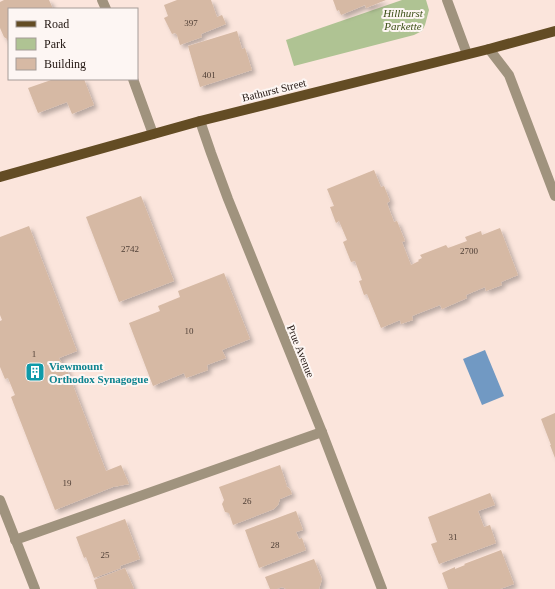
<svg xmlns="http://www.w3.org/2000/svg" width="555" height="589" viewBox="0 0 555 589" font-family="Georgia,serif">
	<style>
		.green { fill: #afc393 }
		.water { fill: #7199c3 }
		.building { fill: #d6b9a4; filter: url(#shadow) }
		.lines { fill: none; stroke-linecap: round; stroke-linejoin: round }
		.minor { stroke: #a0937e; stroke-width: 10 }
		.major { stroke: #634c24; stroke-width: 10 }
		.labels { text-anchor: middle; stroke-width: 4; stroke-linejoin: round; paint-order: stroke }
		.number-label { font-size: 9px; fill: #4e3e35 }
		.park-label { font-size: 11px; font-style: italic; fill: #394d14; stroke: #fdf6f3 }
		.street-label { font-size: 11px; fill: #211510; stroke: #fdf6f3 }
		.culture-label { font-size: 11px; font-weight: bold; fill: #0d838f; stroke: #fdf6f3; text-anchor: start }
	</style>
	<defs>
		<filter id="shadow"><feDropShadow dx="3.5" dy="3.5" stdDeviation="2" flood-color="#0004"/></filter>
	</defs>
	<rect width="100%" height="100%" fill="#fbe5dc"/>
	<path class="green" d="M402,0H426L429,10L425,25L422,31L414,35L294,66L286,40Z"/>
	<path class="water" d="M485,350L504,396L482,405L463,359Z"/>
	<g class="building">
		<path d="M4,0H49L53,9H9V44L7,39L4,37L0,28V2Z"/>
		<path d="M177,0H211L217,17L222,15L226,24L201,34L202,37L180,45L177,35L175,33L172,34L164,18L168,16L164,5Z"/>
		<path d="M333,0H386L366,8L365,5L341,15L339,10L337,11Z"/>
		<path d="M237,31L242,49L245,48L252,70L200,87L188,46Z"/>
		<path d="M54,79H84L94,105L72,114L67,102L38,113L28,88Z"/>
		<path d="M374,170L381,187L384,186L390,201L387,203L394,222L397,221L405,241L402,242L411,265L419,261L418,260L422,258L420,255L446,245L448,248L467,241L465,237L481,231L482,235L500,228L518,275L501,282L502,285L486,291L485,287L466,295L467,298L442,309L440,305L412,316L413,320L401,324L400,320L381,328L367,294L364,295L359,281L362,280L355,261L351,262L343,242L347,240L339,221L336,223L330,207L334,206L327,189Z"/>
		<path d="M141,196L174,281L119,302L86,217Z"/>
		<path d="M29,226L77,351L59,358L64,367H66L106,471L121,465L129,484L113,487L55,510L11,397L15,395L8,378L5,379L0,367V321L2,320L0,315V237Z"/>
		<path d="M224,273L250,339L222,350L226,358L207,365L208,370L186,378L184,373L153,386L129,323L160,311L158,306L180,297L178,291Z"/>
		<path d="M555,413V458L550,445H551L541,419Z"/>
		<path d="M280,465L287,486H286L290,489L292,494L280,499L278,505L274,509L233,525L229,513L225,512L222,504L224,500L219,487Z"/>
		<path d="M490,493L495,505L478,511L484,527L490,525L496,543L439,564L431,544L437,542L428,517Z"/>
		<path d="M296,511L303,530L296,532L299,539L302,538L306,550L259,568L245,530Z"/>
		<path d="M125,519L140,559L120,566L121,568L94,578L86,557L84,558L76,537Z"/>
		<path d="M501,550L514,584L500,589H448L442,573L455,567V569L465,565L464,564Z"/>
		<path d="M314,559L322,579L319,589H286L282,587L277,589H270L265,577Z"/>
		<path d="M125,568L134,589H97L94,580Z"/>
	</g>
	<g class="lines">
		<g class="minor">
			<path d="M102,0L106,9"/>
			<path d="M447,0L467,54"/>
			<path d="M489,49L509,75L555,196"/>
			<path d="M133,79L153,134"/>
			<path d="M200,121L211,153L228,199L322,432L382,589"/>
			<path d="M0,500L35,589"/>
			<path d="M15,540L322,432"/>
		</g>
		<path class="major" d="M0,177L200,121L489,49L555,31"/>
	</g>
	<defs>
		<symbol id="building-square" viewBox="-11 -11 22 22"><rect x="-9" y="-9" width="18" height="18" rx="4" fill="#0f9aa8" stroke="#fdf6f3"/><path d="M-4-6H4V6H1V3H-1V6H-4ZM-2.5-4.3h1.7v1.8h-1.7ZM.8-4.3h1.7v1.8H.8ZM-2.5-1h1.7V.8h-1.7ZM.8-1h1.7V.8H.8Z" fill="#fff"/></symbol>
	</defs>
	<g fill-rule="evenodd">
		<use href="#building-square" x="24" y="361" width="22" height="22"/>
	</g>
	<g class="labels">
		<g class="number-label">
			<text x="191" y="26">397</text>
			<text x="209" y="78">401</text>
			<text x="130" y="252">2742</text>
			<text x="469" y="254">2700</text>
			<text x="189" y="334">10</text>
			<text x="34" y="357">1</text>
			<text x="67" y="486">19</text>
			<text x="247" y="504">26</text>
			<text x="453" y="540">31</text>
			<text x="275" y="548">28</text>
			<text x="105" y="558">25</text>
		</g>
		<g class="park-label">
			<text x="403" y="17">Hillhurst<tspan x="403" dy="13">Parkette</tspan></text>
		</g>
		<g class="street-label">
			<text transform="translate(274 90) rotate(-14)" y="4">Bathurst Street</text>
			<text transform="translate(301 351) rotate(68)" y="4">Prue Avenue</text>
		</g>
		<g class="culture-label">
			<text x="49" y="370">Viewmount<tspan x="49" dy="13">Orthodox Synagogue</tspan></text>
		</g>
	</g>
	<rect x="8" y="8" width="130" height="72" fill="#fdf6f3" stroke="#a59c98"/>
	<rect x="16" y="21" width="20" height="6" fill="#634c24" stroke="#a59c98"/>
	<text x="44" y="28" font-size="12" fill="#211510">Road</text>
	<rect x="16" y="38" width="20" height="12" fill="#afc393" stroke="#a59c98"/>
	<text x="44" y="48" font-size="12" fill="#211510">Park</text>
	<rect x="16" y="58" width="20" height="12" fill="#d6b9a4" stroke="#a59c98"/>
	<text x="44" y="68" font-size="12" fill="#211510">Building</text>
</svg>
